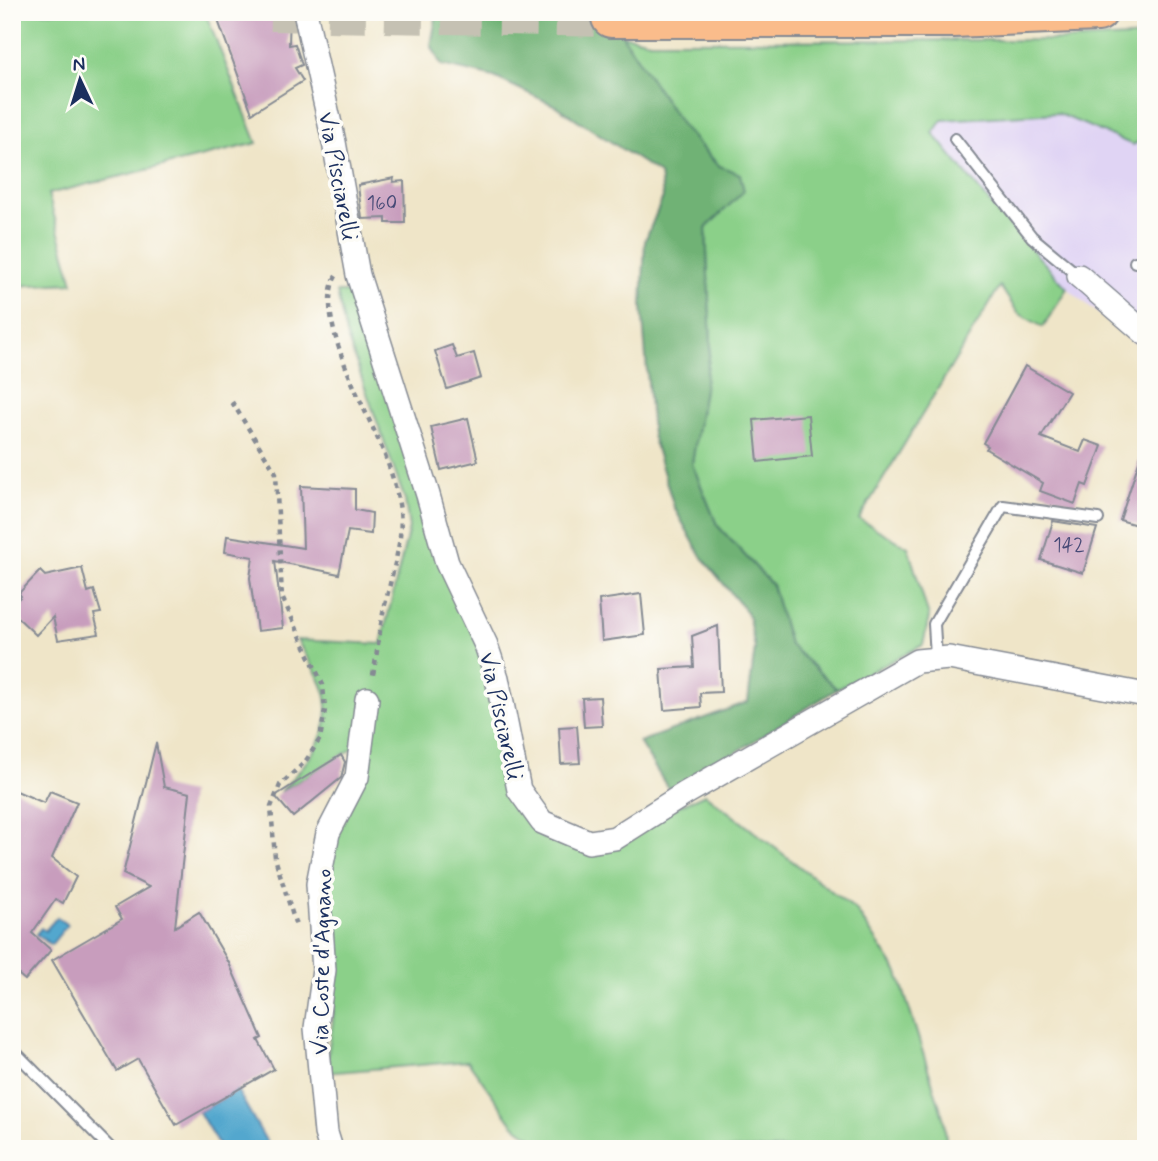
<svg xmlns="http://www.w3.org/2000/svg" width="1158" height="1161" viewBox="0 0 1158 1161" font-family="Mynerve,sans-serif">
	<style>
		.built { fill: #e0d4f4 }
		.green { fill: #8bd089; stroke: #538074; stroke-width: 2 }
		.forest { fill: #70b275; stroke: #46706a; stroke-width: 2 }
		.water { fill: #52a7ce; stroke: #366b96; stroke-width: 2 }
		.building { fill: #c89dbd }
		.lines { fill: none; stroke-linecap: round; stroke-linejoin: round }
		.highway-tunnel { stroke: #c5c1b3; stroke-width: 38; stroke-dasharray: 38 19; stroke-linecap: butt }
		.lane-casing { stroke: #858a93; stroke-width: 14 }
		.street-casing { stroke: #858a93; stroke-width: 26 }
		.highway-casing { stroke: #858a93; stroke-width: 42 }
		.path { stroke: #858a93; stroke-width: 4.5; stroke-dasharray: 5 5; stroke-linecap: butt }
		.lane { stroke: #fff; stroke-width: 10 }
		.street { stroke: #fff; stroke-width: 23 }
		.highway { stroke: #fabc8b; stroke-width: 38 }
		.labels { text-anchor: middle; stroke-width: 7; stroke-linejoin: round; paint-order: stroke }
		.number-label { font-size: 19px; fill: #464a76 }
		.street-label { font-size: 23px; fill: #1b2f5e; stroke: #fdfcf7 }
	</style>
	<rect width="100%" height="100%" fill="#fdfcf7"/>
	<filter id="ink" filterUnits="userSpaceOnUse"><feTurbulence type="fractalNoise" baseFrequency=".0143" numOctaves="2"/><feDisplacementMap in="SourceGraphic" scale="14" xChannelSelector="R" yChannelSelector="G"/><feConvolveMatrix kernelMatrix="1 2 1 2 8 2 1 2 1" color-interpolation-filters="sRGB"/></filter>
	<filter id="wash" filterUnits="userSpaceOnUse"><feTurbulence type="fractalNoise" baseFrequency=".00686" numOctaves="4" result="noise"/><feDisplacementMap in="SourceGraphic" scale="28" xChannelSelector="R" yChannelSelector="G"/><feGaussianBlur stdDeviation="1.57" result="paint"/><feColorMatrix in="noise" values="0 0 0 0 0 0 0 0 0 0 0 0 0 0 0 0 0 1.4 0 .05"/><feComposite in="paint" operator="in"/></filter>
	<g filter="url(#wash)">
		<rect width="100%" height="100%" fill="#efe5c8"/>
		<path class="built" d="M1057,113L1133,145L1146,138V352L1067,288L994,208L933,133L942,120Z"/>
		<g class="green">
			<path d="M12,12H205L257,143L48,194L73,283L12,286Z"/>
			<path d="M622,35L650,41L1074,40L1146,36V138L1133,145L1057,113L942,120L933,133L994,208L1067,288L1043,327L1018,313L1000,286L859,519L908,547L929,617L923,645L837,689L789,644L772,585L717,525L692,464L711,345L706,228L743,191L682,126Z"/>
			<path d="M337,292H353L482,654L524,815L542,838L581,850L705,794L856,910L898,973L944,1120L947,1149H548L513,1124L468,1061L325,1073L333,1021L335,971L326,893L330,840L363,743L280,792C303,768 333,736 326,698C323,680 306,657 297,640L381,644L409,528L405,500L346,334Z"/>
		</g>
		<path class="forest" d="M437,12H617L622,35L682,126L717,165L740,174L744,191L706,228L711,345L692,464L717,525L772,585L789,644L837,689L671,793L639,742L748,702L755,648L748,614L701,556L674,507L652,435L642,306L645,241L663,197L660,174L556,106L494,77L441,65L431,45Z"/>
		<g class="water">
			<path d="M57,917L67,925L51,945L36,934L41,928L45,931Z"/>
			<path d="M237,1090L268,1144L259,1149H221L199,1112Z"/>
		</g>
		<g id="blocks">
			<g class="building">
				<path d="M219,12H290L289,45L295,44L302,65L295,68L303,81L252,113L219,23Z"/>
				<path d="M394,178L393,182L404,181L405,223H386V218L362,219L358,185Z"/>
				<path d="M452,345L457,358L474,353L481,378L447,389L435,351Z"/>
				<path d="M1025,366L1069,392L1041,437L1080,452L1085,440L1102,446L1087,486L1082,484L1075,504L1040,491L1043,483L986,449L988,446L983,443Z"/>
				<path d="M808,415L812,456L758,462L754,420Z"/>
				<path d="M468,418L478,461L441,470L431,427Z"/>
				<path d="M1142,452L1146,453V528L1120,520Z"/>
				<path d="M301,486L355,489V510L372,513L371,534L348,531L339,574L275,561L283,628L257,631L250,578L253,557L225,552L227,536L303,548Z"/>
				<path d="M1053,521L1097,528L1083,573L1041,560Z"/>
				<path d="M82,568L88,592L94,590L101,613L94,614L99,634L58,640L53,617L36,635L12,612V605L21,596L19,593L40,571L45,576Z"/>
				<path d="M641,594L645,635L602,641L599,600Z"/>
				<path d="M718,626L721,692L700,693L701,707L664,710L661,669L694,667L692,636Z"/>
				<path d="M600,697L602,726L584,727L582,698Z"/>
				<path d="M577,726L580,763L561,764L559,727Z"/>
				<path d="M156,743L164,787L190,793L175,927L199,912L229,963L262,1038L258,1040L274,1069L176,1125L138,1059L117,1071L52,960L122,919L115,907L149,887L123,874Z"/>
				<path d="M341,755L345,762L341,778L293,817L275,796Z"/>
				<path d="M12,789L44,803L50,791L77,802L52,858L76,877L63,903L56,899L32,933L51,950L25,980L12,969Z"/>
			</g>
		</g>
	</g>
	<g filter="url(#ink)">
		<use href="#blocks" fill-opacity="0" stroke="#858a93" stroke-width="2"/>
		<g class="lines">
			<path class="highway-tunnel" d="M271,12L611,18"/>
			<defs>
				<g id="lane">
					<path d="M955,139L1032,237L1079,276"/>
					<path d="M1135,262H1146"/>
					<path d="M936,657L934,624L1003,506L1098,519"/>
					<path d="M12,1049L111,1149"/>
				</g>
				<g id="street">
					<path d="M305,12L334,142L358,275L428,495L447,563L486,645L497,678L519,790L542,822L589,842L615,838L686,793L917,661L949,658L1146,695"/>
					<path d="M1079,276L1146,334"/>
					<path d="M331,1149L326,1133L316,1028L324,970L318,884L328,833L357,777L367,699"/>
				</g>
				<path id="highway" d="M611,18H953L1098,12"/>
			</defs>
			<use href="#lane" class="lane-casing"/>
			<use href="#street" class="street-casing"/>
			<use href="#highway" class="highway-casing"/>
			<g class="path">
				<path d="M336,276C311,319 371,416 387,461C410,525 400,539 386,601C379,626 378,653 372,679"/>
				<path d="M232,402L276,473L282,597L323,685L325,710L320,739L305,762L280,785L271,807L275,858L297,929"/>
			</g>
			<use href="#lane" class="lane"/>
			<use href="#street" class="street"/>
			<use href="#highway" class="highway"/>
		</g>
	</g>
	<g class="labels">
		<g class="number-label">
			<text x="382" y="209">160</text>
			<text x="1069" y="551">142</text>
		</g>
		<g class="street-label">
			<text transform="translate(339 176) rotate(79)" y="8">Via Pisciarelli</text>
			<text transform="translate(502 716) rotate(77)" y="8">Via Pisciarelli</text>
			<text transform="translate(321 962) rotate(-89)" y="8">Via Coste d'Agnano</text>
		</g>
	</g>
	<rect width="1158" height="1161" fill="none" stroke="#fdfcf7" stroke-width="42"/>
	<g transform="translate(80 80) rotate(356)" stroke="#fdfcf7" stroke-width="5" paint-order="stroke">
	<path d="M0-5L12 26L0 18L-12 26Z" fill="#1b2f5e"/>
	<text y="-10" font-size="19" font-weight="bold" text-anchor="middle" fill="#1b2f5e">N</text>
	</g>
</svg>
